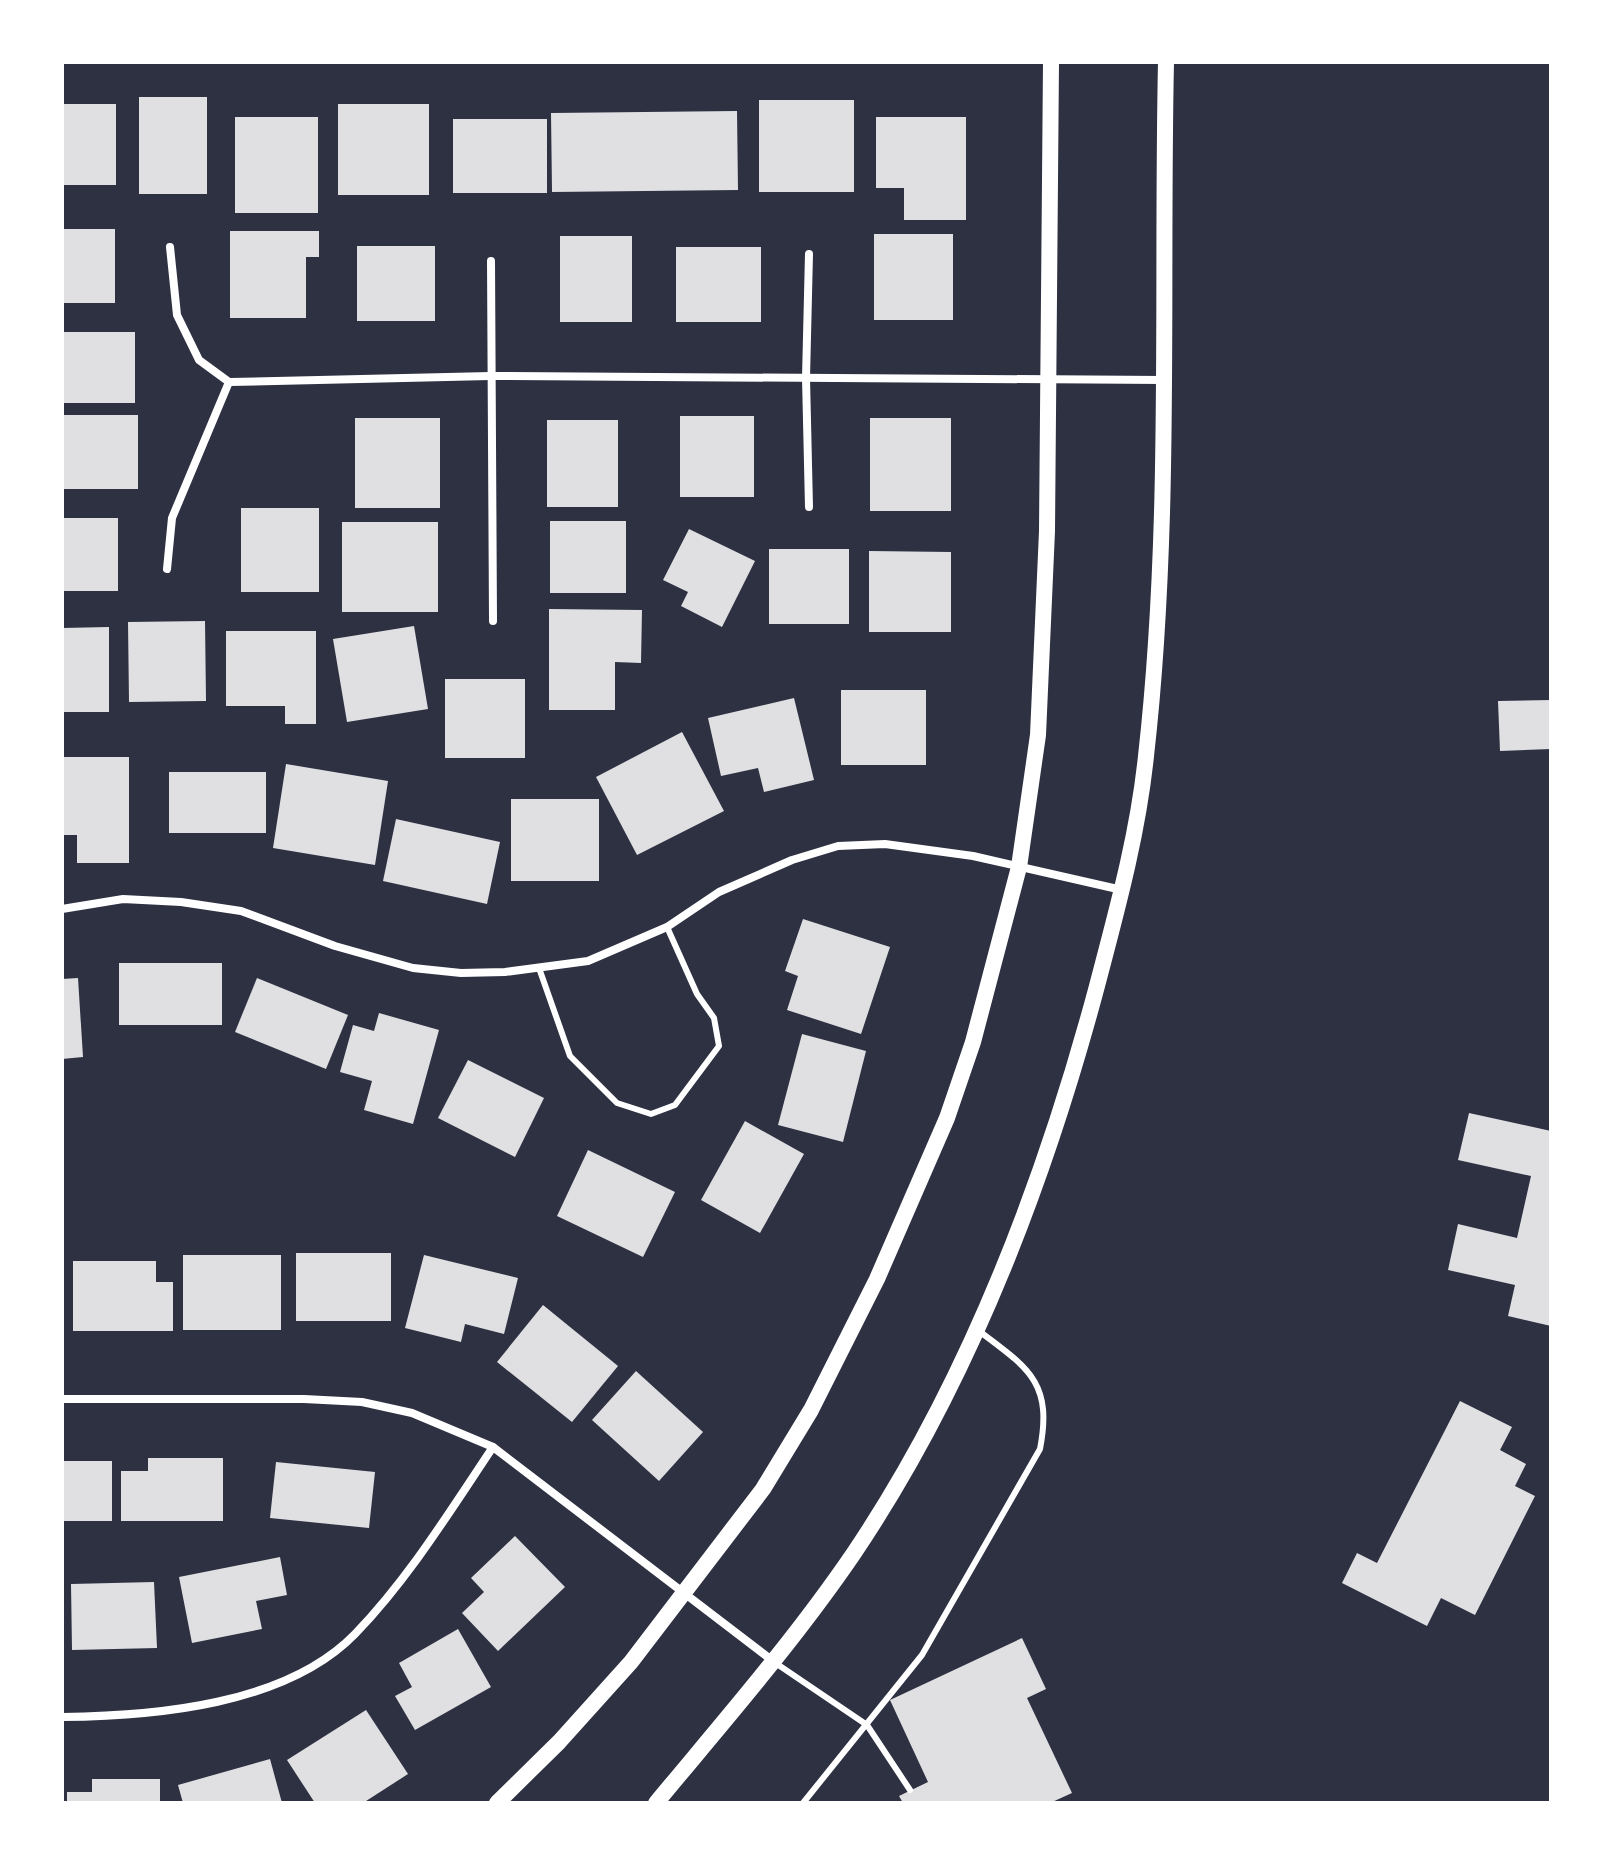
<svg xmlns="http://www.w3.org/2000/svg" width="1613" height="1865" viewBox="0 0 1613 1865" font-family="'Source Serif 4',serif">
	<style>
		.building { fill: #e0e0e3 }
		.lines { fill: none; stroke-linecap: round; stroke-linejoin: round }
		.service { stroke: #fff; stroke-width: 6 }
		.minor { stroke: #fff; stroke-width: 8 }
		.secondary { stroke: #fff; stroke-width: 16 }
	</style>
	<rect width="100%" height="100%" fill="#2d3142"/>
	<g class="building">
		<rect x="139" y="97" width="68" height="97"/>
		<rect x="759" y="100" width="95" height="92"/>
		<rect x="62" y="104" width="54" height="81"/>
		<rect x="338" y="104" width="91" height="91"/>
		<path d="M737,111L738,190L552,192L551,113Z"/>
		<rect x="235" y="117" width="83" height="96"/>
		<path d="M876,117H966V220H904V188H876Z"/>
		<rect x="453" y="119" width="94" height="74"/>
		<rect x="62" y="229" width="53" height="74"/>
		<path d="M230,231H319V257H306V318H230Z"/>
		<rect x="874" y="234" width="79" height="86"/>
		<rect x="560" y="236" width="72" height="86"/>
		<rect x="357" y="246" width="78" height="75"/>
		<rect x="676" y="247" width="85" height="75"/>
		<rect x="64" y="332" width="71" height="71"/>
		<rect x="62" y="415" width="76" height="74"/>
		<rect x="680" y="416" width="74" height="81"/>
		<rect x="355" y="418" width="85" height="90"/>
		<rect x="870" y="418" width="81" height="93"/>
		<rect x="547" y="420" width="71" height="87"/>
		<rect x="241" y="508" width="78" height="84"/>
		<rect x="62" y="518" width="56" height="73"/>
		<rect x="550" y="521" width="76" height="72"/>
		<rect x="342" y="522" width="96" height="90"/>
		<path d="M689,529L755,561L722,627L681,606L688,592L663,580Z"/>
		<rect x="769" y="549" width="80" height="75"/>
		<path d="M869,551L951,552V632H869Z"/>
		<path d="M549,609L642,610L641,663L615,662V710H549Z"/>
		<path d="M205,621L206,701L129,702L128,622Z"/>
		<path d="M414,626L428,709L347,722L333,639Z"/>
		<path d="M109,627V712H62V628Z"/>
		<path d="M226,631H316V724H285V706H226Z"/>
		<rect x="445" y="679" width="80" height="79"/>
		<rect x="841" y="690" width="85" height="75"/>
		<path d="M794,698L814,780L764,792L758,768L721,776L708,718Z"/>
		<path d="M1551,700V749L1500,751L1498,701Z"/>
		<path d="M682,732L724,811L637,855L596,777Z"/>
		<path d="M62,757H129V863H77V835H62Z"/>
		<path d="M286,764L388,781L375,865L273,848Z"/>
		<rect x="169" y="772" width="97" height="61"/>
		<rect x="511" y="799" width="88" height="82"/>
		<path d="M396,819L500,842L487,904L383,881Z"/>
		<path d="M803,919L890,947L861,1034L787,1010L798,976L785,971Z"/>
		<rect x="119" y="963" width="103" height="62"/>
		<path d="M78,978L83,1057L62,1059V979Z"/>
		<path d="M257,978L348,1015L326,1069L235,1032Z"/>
		<path d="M379,1013L439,1030L413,1124L364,1110L372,1081L340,1072L353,1025L374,1031Z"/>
		<path d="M802,1034L866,1051L843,1142L778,1125Z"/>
		<path d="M468,1060L544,1098L515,1157L438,1118Z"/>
		<path d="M1469,1113L1551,1131V1326L1508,1316L1515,1285L1448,1270L1458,1224L1517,1238L1531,1176L1458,1160Z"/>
		<path d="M745,1121L804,1154L760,1233L701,1200Z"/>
		<path d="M588,1150L675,1192L643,1257L557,1216Z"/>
		<rect x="296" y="1253" width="95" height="68"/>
		<rect x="183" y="1255" width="98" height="75"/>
		<path d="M424,1255L518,1278L504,1334L465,1324L461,1342L405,1328Z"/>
		<path d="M73,1261H156V1282H173V1331H73Z"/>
		<path d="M543,1305L618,1366L572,1422L497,1362Z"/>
		<path d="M636,1371L703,1432L659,1481L592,1420Z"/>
		<path d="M1460,1401L1512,1427L1500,1450L1526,1464L1515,1486L1535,1496L1475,1615L1441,1598L1427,1626L1342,1583L1357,1553L1377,1563Z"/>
		<path d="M148,1458H223V1521H121V1471H148Z"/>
		<rect x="62" y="1461" width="50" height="60"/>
		<path d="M276,1462L375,1472L369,1528L270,1518Z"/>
		<path d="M515,1536L565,1587L498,1651L462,1613L484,1592L471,1578Z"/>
		<path d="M280,1557L287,1595L256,1601L262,1629L192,1643L179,1577Z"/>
		<path d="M154,1582L157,1648L72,1650L71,1584Z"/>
		<path d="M458,1629L491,1687L415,1730L395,1696L412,1687L399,1663Z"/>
		<path d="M1022,1638L1046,1689L1027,1698L1072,1793L1050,1803H903L899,1796L928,1782L890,1700Z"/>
		<path d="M366,1710L408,1774L363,1803H315L287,1760Z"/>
		<path d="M270,1759L282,1803H183L178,1785Z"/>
		<path d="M92,1779H160V1803H67V1792H92Z"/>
	</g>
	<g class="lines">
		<g class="service">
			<path d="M539,968L570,1056L617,1103L651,1114L675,1105L719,1046L714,1018L697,994L667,927"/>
			<path d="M774,1662L867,1725L910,1790"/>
			<path d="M803,1803L922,1655L1040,1449C1053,1382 1028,1368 979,1331"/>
		</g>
		<g class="minor">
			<path d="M170,247L177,315L199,360L229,382"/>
			<path d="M809,254L806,378L809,507"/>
			<path d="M491,261L493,621"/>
			<path d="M167,569L172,518L229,382L490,376L1164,380"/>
			<path d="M62,909L123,899L181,902L241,911L335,946L413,968L461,973L505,972L588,961L667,927L719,892L792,860L838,846L885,844L973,856L1122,890"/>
			<path d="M62,1399H304L362,1402L412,1413L493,1447L773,1661"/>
			<path d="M62,1717C155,1716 286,1705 355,1634C409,1578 450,1511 493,1447"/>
		</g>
		<g class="secondary">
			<path d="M497,1803L559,1742L631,1662L763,1489L811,1410L877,1279L947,1118L973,1042L1019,867L1038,735L1047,531L1051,62"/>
			<path d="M656,1803C724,1721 794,1641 854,1553C969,1382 1044,1184 1097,986C1117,910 1138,834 1146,756C1172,526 1161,293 1166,62"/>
		</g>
	</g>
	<rect width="1613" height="1865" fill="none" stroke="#ffffff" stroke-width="128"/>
</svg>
